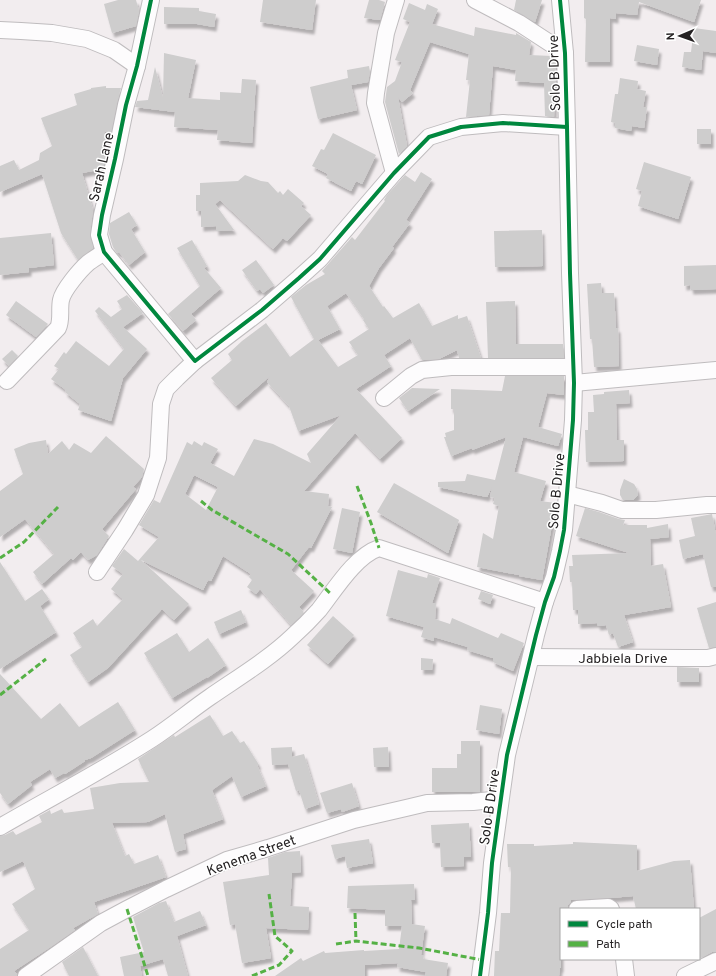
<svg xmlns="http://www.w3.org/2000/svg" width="716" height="976" viewBox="0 0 716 976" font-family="Overpass,sans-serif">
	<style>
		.building { fill: #cecdcd; fill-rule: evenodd; filter: url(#shadow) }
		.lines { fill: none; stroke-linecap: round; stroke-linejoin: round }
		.street-casing { stroke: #bfbcbe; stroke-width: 18 }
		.street { stroke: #fdfcfd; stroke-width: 16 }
		.quiet { stroke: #55b145; stroke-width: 3; stroke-dasharray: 6 3; stroke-linecap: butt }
		.cycleway-casing { stroke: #fff; stroke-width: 6 }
		.cycleway { stroke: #00873e; stroke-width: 4 }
		.labels { text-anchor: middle; stroke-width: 3; stroke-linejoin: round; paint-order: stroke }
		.street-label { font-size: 14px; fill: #252223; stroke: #fff }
	</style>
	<defs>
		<filter id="shadow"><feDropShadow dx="2.5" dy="4.5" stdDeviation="1" flood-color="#0004"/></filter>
	</defs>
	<rect width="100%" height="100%" fill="#f2edef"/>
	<g class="building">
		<path d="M118,0H136L139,11L136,26L112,33L104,4Z"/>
		<path d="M263,0H316L312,30L260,22Z"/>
		<path d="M369,0H379L385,2L380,20L364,18Z"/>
		<path d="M516,0H542L535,22L514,10Z"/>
		<path d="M584,0H701L694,22L639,2L637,15L616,13V19L610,18V62H585L586,19L584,18Z"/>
		<path d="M409,3L425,10L427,4L438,9L432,24L474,36L475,27L516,35V33L531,42L529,55L552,56L556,58L554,117L545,116L544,83L515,81L516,70L493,66L489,115L466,117L470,80H466L469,54L430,42L410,90L413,93L402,102L398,97L407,146L399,154L385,102L387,87L395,81L402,62L395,60L410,22L403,19Z"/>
		<path d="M164,7L199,8V11L216,14L214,27L197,24H164Z"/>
		<path d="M694,28L716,31V53L703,51L701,70L682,67L684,52H691Z"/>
		<path d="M637,45L659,49L657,65L634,61Z"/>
		<path d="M164,53L196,60L188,98L220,100V92L241,93L242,79L256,80L252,143L217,140L218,130L174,127L175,112L135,107L137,101L148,100L155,67L163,98Z"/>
		<path d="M369,66L370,72L368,82L351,85L357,110L318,119L310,87L348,78L347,70Z"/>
		<path d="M620,78L638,81L637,89L646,91L643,107H647L644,128L632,126L631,131L615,128V123L611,122L615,94H618Z"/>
		<path d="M106,86V88H121L117,103L111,133L104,131L108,146H104L106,156L103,169L82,173L93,210L90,234L93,248L78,260L61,233L42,174L0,192V166L14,160L19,170L39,160L40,153L52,146L41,118L77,105L74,94L91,89V88Z"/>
		<rect x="697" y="129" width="14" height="15"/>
		<path d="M333,133L376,155L362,184L356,181L351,191L326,178L328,174L312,166L321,149L324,150Z"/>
		<path d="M644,162L691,177L678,219L638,206L642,191L636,189Z"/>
		<path d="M421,172L432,179L406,220L410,223L392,247L394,248L379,268L369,286L383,307L384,306L393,318L419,303L432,326L458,315V319L467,316L481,358H459L457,350L439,359L422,360L410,338L384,355L391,366L356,389L402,438L380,459L355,433L304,491L329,494L328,506L332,507L311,548L309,547L291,570L314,591L299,607L303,611V614L291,625L260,589L256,594L247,587L252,580L249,577L251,574L223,556L211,581L208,580L203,590L141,560L189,604L174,620L162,609L108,668L88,682L70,655L82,647L73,633L93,619L97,626L123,599L111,589L123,574L112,566L124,549L138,561L159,537L139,525L154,500L160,503L187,442L192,445L194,441L202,446L204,442L218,449L210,463L234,476L254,439L273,444L311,463L307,454L341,415L298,431L289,406L267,382L270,376L236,406L211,378L232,360L228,354L242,341L266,323L290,357L314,339L291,297L306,285L325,274L322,271L352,237L355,240L385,201L384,200L387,195L405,175L415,182ZM346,293L364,319L363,320L369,329L349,342L358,355L338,367L318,340L340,329L327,306ZM194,475L218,487L206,510L185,494Z"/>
		<path d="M245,175L261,181L268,182L278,193L280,191L283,195L288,189L304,203L301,206L311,215L287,241L283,238L273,249L220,200L215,204L234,230L216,231V226L201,227V211H196V195H200V183L238,181Z"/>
		<path d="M129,212L137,225L131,229L145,252L129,265L119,252L117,253L113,247L109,234L110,223Z"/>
		<path d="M542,230L543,266L495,267L494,231Z"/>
		<path d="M51,233L54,265L29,268V272L0,275V238Z"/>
		<path d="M192,240L207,266L204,268L221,288L191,314L196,320L183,331L168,314L200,286L177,248Z"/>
		<path d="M256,260L274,285L263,293L260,289L257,291L242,270Z"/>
		<path d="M716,265V289L691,290L690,285L684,286V266Z"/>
		<path d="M601,283L602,293H614L616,328H618L619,366L594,367L592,339H590L587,284Z"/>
		<path d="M127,295L143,313L123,327L147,349L123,378L111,421L78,410L80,404L65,392L66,390L51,379L59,369L54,366L64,352L66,354L76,341L109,366L124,349L95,311L99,307L111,317L122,309L117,301Z"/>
		<path d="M16,301L48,324L36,337L6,315Z"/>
		<path d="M515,301L516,344H563L564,358H488L486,302Z"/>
		<path d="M12,350L18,356L9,366L2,359Z"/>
		<path d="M505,376H564V395L547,393L538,427L562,434L558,446L523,437L514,472L546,481L540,501L556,503L542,580L519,576V575L477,567L483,533L493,539L499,506L493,504L495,498L490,497L492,487L487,497L438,487V482L465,481L467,474L495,480L506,437L472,450V448L451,456L444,437H446L445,433L454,430V409H451V389L502,391Z"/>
		<path d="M412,388L440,389L408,411L399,398Z"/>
		<path d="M629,390L630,403L616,404L617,440H624V461L586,462L585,430H588V412H594L593,395L604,394V392Z"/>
		<path d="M106,436L144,469L142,477L133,487L136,489L102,529L109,536L97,555L88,560L81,552L73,560L71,558L42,584L33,572L54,554L25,519L0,537V491L23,474L14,449L29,443L46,440L48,454L62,441L69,450L74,443L91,453Z"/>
		<path d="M624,479L634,484L637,489L638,495L633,500H623L620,495V490Z"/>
		<path d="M394,483L459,520L448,553L377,512Z"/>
		<path d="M342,508L360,512L352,553L333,549Z"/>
		<path d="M585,508L599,512L619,519L625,520L623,525H647V528L668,524L669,537L650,539L651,566L663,564L671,607L624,615L633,642L618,647L613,633L609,635L606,625L598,626L597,623L578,624V610H573L572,582H570L569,566H573L572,555L629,553L576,536Z"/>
		<path d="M712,514L716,535V587H711L703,554L683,559L679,540L695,536L691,518L707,515Z"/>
		<path d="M0,562L25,601L42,589L49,599L40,606L56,632L0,669Z"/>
		<path d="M398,570L427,578L428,574L440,578L432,603H436L435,619L450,624L452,618L498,638L501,633L524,643L513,671L493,662V658L467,650L468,647L434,637V641L421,637L424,627L386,616Z"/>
		<path d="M481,591L493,595L490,604L478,599Z"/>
		<path d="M716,602V647L709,648L697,608Z"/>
		<path d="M241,610L246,622L219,634L214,622Z"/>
		<path d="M333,616L354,635L328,664L307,645Z"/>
		<path d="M177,633L189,652L208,638L226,665L207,678V677L172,698L144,653Z"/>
		<path d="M421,658L433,659L432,670H421Z"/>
		<path d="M677,667L697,668H699V682H677Z"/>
		<path d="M0,674L41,719L60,703L79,727L118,702L135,730L91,758L85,760V761L65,774L64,773L55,778L50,769L30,782L32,785L8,804L0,793Z"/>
		<path d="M480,705L502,709L499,734L476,730Z"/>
		<path d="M210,715L223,736L232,731L240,743L244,741L259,765H257L266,786L241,797L232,776L212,790L223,819L183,834L186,849L175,852L165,814L148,822L112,823L125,856L129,854L134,864L158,855L166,877L94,902L98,914L73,928L75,930L49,948L14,971L17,974V976H0V949L29,930L12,904L35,889L23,861L0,872V836L5,835L13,831L16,835L42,822L39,816L50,810L51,814L62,809L64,813L94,809L90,788L120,783L149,782L138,759L174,735L175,737Z"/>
		<path d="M461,741H480V792H432V768H457V754H461Z"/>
		<path d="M292,747V757L304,754L319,804L305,809L299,790L296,791L288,764L272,765L271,748Z"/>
		<path d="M388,747L389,767H374L373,748Z"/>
		<path d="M352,783L359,806L342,812L341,809L327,813L320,793Z"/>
		<path d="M469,823L471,857H464V866L441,867L440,843H432L431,825Z"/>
		<path d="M369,839L373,863L347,868L345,856L335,859L331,845Z"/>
		<path d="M573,842L637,845V871L674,861L690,860L694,909H636L633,896L611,898H607L571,900V902L568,905V909H561V968H560L559,976H494L495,951H499L501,913H510L511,867H508L507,844H534V846L573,844Z"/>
		<path d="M300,851L301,872L292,873L290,906L309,907L308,930L266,928L271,958L242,963L235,924L230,925L223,882L269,875L268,858L285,852Z"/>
		<path d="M414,884L415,900H411L412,924L425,926L421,955H424L423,959L448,963L446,976H425L426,972L397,967L398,963L365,965V976H275L301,958L303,961L324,951L325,953L364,950V951L399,949L402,926H385V910L347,908L348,886Z"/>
		<path d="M166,901L174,922L200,911L206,925L177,936L188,976H168L163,959L140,966L142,976H124L120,957L144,952L133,917L159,903Z"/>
		<path d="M716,909V952H712L699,959V918Z"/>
		<path d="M83,947L98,976H69L62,962Z"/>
	</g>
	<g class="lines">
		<defs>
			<g id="street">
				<path d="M151,0L137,66L126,105L115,159L102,215L99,235L104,252L195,361L262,310L299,278L320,259L394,173L429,137L461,127L503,123L567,127"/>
				<path d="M475,0L519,23L565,53"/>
				<path d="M0,30L21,31L52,33L87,39L114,50L137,66"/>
				<path d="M394,173L375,103L376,93L386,33L396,0"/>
				<path d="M7,381L58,328C62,320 59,309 61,300C63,290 80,270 88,263C93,259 99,256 104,252"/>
				<path d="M574,383L716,370"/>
				<path d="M384,398L411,376L422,370L451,367H573"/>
				<path d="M567,494L602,503L622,510H656L707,505H716"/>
				<path d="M97,572L125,530L146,495L158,458L161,404L166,389L177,378L195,361"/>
				<path d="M531,657L685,658H708L716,656"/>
				<path d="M0,827C50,798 102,771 152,739C172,726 191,710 210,697C239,677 269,659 293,636C302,628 311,619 319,610C334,591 355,556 379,548L545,602"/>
				<path d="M577,909L608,907L611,909"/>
				<path d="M624,959L626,976"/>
				<path d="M26,976L101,923L127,909L166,889L227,860L268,848L354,820L406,808L427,803L473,802L500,799"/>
				<path d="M480,976L488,913L492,863L507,755L536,635L545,602L554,577L560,551L564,530L573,420L574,383L570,273L567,127L565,53L560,0"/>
				<path d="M685,976L716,961"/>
			</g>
		</defs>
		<use href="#street" class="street-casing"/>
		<use href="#street" class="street"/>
		<g class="quiet">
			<path d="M357,486L371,523L379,548"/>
			<path d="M201,501L212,510L288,554L331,594"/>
			<path d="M0,558L24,542L58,507"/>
			<path d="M0,695L46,659"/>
			<path d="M127,909L148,976"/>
			<path d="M355,913L356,941"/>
			<path d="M336,944L356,941L419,948L482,960"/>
			<path d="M252,976L279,965L292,951L275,936L269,894"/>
		</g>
		<defs>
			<g id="cycleway">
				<path d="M151,0L137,66L126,105L115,159L102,215L99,235L104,252L195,361L262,310L299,278L320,259L394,173L429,137L461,127L503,123L567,127"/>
				<path d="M480,976L488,913L492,863L507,755L536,635L545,602L554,577L560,551L564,530L573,420L574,383L570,273L567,127L565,53L560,0"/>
			</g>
		</defs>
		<use href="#cycleway" class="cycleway-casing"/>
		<use href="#cycleway" class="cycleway"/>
	</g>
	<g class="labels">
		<g class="street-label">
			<text transform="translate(554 73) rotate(-92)" y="5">Solo B Drive</text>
			<text transform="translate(101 167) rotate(-77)" y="5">Sarah Lane</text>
			<text transform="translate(556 491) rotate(-85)" y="5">Solo B Drive</text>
			<text x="623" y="663">Jabbiela Drive</text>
			<text transform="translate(489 807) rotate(-82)" y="5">Solo B Drive</text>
			<text transform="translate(251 855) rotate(-20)" y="5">Kenema Street</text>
		</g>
	</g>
	<rect x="560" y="908" width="140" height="52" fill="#ffffff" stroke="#a8a7a7"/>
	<rect x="568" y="921" width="20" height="6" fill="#00873e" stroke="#a8a7a7"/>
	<text x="596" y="928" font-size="12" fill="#252223">Cycle path</text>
	<rect x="568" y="941" width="20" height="6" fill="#55b145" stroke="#a8a7a7"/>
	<text x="596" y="948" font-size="12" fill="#252223">Path</text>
	<g transform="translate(680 36) rotate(268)" stroke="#ffffff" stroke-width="3" paint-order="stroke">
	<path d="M0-3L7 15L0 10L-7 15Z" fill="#252223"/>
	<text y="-6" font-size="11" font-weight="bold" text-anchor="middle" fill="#252223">N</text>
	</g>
</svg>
